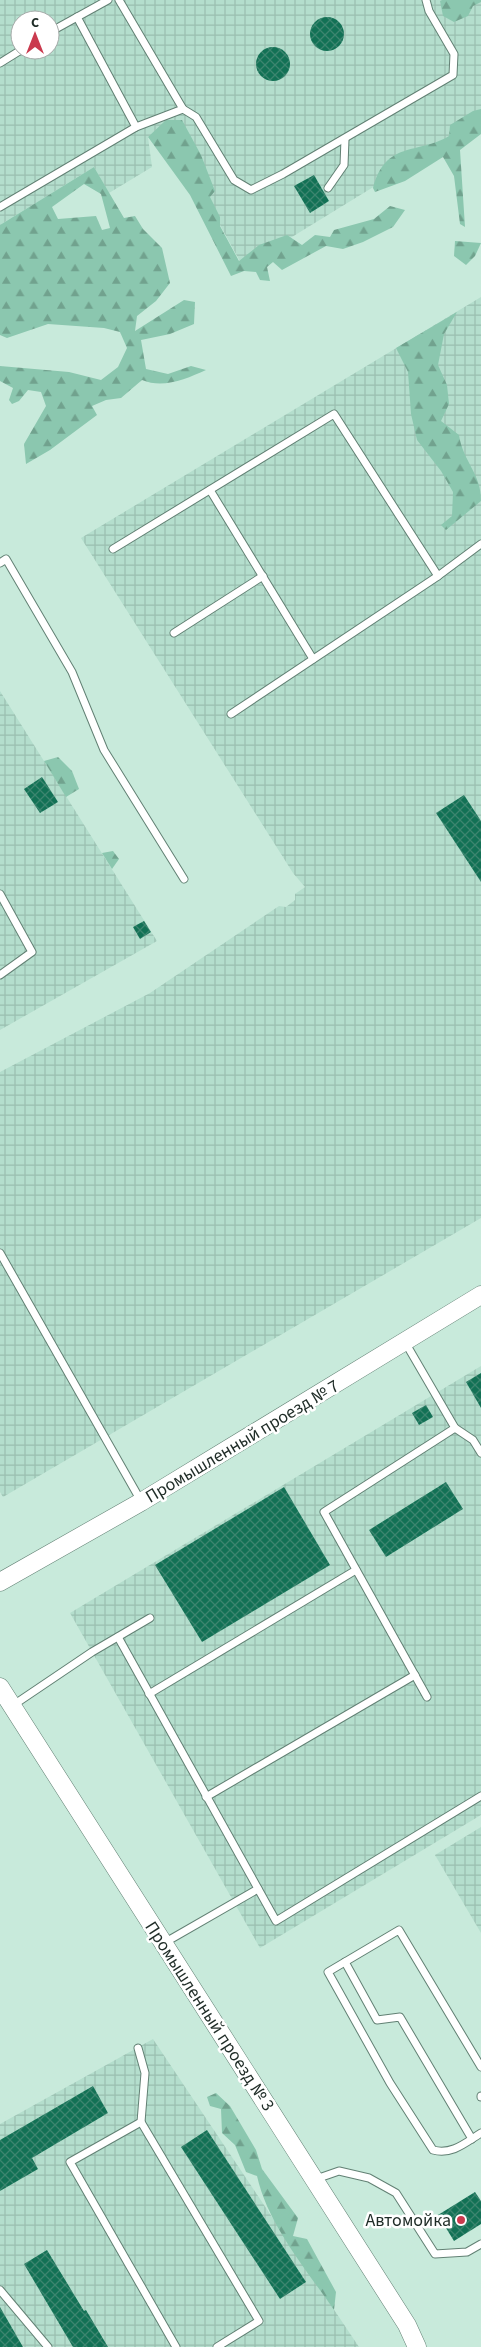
<svg xmlns="http://www.w3.org/2000/svg" width="481" height="2347" viewBox="0 0 481 2347" font-family="'Source Sans 3',sans-serif">
	<style>
		.industrial { fill: url(#industrial-grid); fill-rule: evenodd }
		.forest { fill: url(#forest-firs); fill-rule: evenodd }
		.building { fill: url(#building-cross-hatch) }
		.lines { fill: none; stroke-linecap: round; stroke-linejoin: round }
		.service-casing { stroke: #628174; stroke-width: 9 }
		.tertiary-casing { stroke: #628174; stroke-width: 19 }
		.service { stroke: #fff; stroke-width: 7 }
		.tertiary { stroke: #fff; stroke-width: 18 }
		.poi-dot { fill: #ca3a4e; stroke: #fff; stroke-width: 2 }
		.labels { text-anchor: middle; stroke-width: 5; stroke-linejoin: round; paint-order: stroke }
		.street-label { font-size: 18px; fill: #1f2c27; stroke: #fff }
		.poi-label { font-size: 18px; fill: #1f2c27; stroke: #fff; text-anchor: end }
	</style>
	<defs>
		<pattern id="industrial-grid" width="8" height="8" patternUnits="userSpaceOnUse" patternTransform="scale(1.25)"><rect width="8" height="8" fill="#b4decd"/><path d="M0 4h8M4 0v8" fill="none" stroke="#9abfb0"/></pattern>
		<pattern id="forest-firs" width="22" height="20" patternUnits="userSpaceOnUse" patternTransform="scale(1.25)"><rect width="22" height="20" fill="#8bc7af"/><path d="M5 1l3.5 6h-7zM16 11l3.5 6h-7z" fill="#71a28e"/></pattern>
		<pattern id="building-cross-hatch" width="8" height="8" patternUnits="userSpaceOnUse" patternTransform="scale(1.25)"><rect width="8" height="8" fill="#127155"/><path d="M0 0l8 8M0 8l8-8" fill="none" stroke="#3c856f"/></pattern>
	</defs>
	<rect width="100%" height="100%" fill="#c8eadb"/>
	<g class="industrial">
		<path d="M0,0H481V121L243,267L166,126L148,137L152,167L109,193L94,167L0,225ZM20,20H50V50H20Z"/>
		<path d="M481,297V1218L3,1497L0,1492V1072L150,993L279,906L286,907L295,900V894L305,887L293,873L81,538Z"/>
		<path d="M0,691L157,941L0,1030Z"/>
		<path d="M481,1366V1815L260,1948L70,1613Z"/>
		<path d="M481,1827V1933L435,1855Z"/>
		<path d="M153,2039L359,2347H0V2124Z"/>
	</g>
	<g class="forest">
		<path d="M442,0H481V2L473,6L468,16L454,22L443,16L440,1Z"/>
		<path d="M481,109V134L460,150L465,227L460,224L454,176L443,157L405,181L375,192L373,188C386,140 417,155 449,136L450,125L473,111Z"/>
		<path d="M166,120H182L201,155L215,191L210,197L220,217V226L239,261L259,245L287,235L302,245L315,235L330,237L334,230L374,219L390,206L405,210L393,227L363,242L343,249L326,246L282,270L273,262L267,267L270,281L260,280L256,272L244,271L231,276L190,195L148,137Z"/>
		<path d="M94,167L124,218L135,216L143,229L162,248L170,283L156,301L137,316L135,331L184,300L195,302L194,324L170,334L141,340L146,369L168,374L191,366L206,370C186,379 163,389 142,380L121,398L106,400L92,406L97,415L50,450L26,464L24,444L46,406L41,392L28,390L19,401L12,404L9,400L13,388L0,381V366L69,372L101,380L118,367L127,348L120,332L104,328L48,324L7,338L0,335V225ZM84,184L101,194L110,228L102,230L96,216L58,219L52,207Z"/>
		<path d="M455,241L481,243L475,256L466,265L454,256Z"/>
		<path d="M457,312L444,334L438,365L447,385L449,404L441,421L459,435C463,462 481,473 481,501L446,530L441,525L452,516L453,492L441,471L417,440L411,414L408,372L396,348Z"/>
		<path d="M58,757L72,771L79,789L66,797L44,761Z"/>
		<path d="M113,851L119,859L112,869L102,853Z"/>
		<path d="M216,2093L230,2106L256,2150L262,2169L298,2218L293,2236L307,2239L336,2292L334,2310C306,2269 268,2225 257,2176L246,2172L235,2145L222,2133L221,2109L210,2106L207,2097Z"/>
	</g>
	<g class="building">
		<circle cx="327" cy="34" r="17"/>
		<circle cx="273" cy="64" r="17"/>
		<path d="M314,175L329,201L310,213L294,186Z"/>
		<path d="M42,777L58,802L40,813L24,789Z"/>
		<path d="M464,795L481,821V882L436,813Z"/>
		<path d="M144,921L151,932L140,939L133,927Z"/>
		<path d="M481,1373V1408L466,1382Z"/>
		<path d="M426,1405L433,1417L419,1425L412,1413Z"/>
		<path d="M446,1482L463,1509L386,1557L369,1530Z"/>
		<path d="M284,1487L330,1565L202,1642L155,1565Z"/>
		<path d="M93,2086L108,2113L32,2158L38,2169L0,2191V2140Z"/>
		<path d="M207,2130L306,2282L280,2299L181,2147Z"/>
		<path d="M475,2192L481,2201V2224L454,2241L438,2215Z"/>
		<path d="M47,2250L84,2311L86,2310L108,2347H73L24,2264Z"/>
		<path d="M0,2307L23,2347H0Z"/>
	</g>
	<g class="lines">
		<defs>
			<g id="service">
				<path d="M119,0L183,109L196,117L234,180L251,190L283,174L453,75L454,54L429,11L426,0"/>
				<path d="M77,17L136,127"/>
				<path d="M50,32L108,0"/>
				<path d="M0,63L21,50"/>
				<path d="M328,188L344,165L345,139"/>
				<path d="M0,207L136,127L183,109"/>
				<path d="M210,490L313,659"/>
				<path d="M113,549L334,414L438,576"/>
				<path d="M0,563L6,559L72,672L104,750L184,879"/>
				<path d="M174,633L263,576"/>
				<path d="M231,714L438,576L481,544"/>
				<path d="M0,894L32,952L0,975"/>
				<path d="M0,1253L141,1501"/>
				<path d="M405,1342L455,1428L473,1440L481,1453"/>
				<path d="M118,1637L276,1921L481,1796"/>
				<path d="M149,1694L356,1570"/>
				<path d="M427,1697L324,1512L455,1428"/>
				<path d="M12,1706L92,1652L150,1618"/>
				<path d="M206,1797L415,1675"/>
				<path d="M164,1943L258,1889"/>
				<path d="M345,1962L377,2020L400,2017L472,2139"/>
				<path d="M138,2048L145,2073L141,2122L259,2321L217,2347"/>
				<path d="M481,2067L399,1930L328,1972L390,2083L433,2150C452,2155 465,2143 481,2133"/>
				<path d="M481,2096V2097"/>
				<path d="M141,2122L70,2162L176,2347"/>
				<path d="M316,2179L339,2171L369,2178L396,2193L435,2254L467,2252L481,2244"/>
				<path d="M0,2290L48,2347"/>
			</g>
			<g id="tertiary">
				<path d="M0,1582L141,1502L481,1295"/>
				<path d="M0,1687L407,2325L417,2347"/>
			</g>
		</defs>
		<use href="#service" class="service-casing"/>
		<use href="#tertiary" class="tertiary-casing"/>
		<use href="#service" class="service"/>
		<use href="#tertiary" class="tertiary"/>
	</g>
	<circle class="poi-dot" cx="461" cy="2220" r="5"/>
	<g class="labels">
		<g class="street-label">
			<text transform="translate(242 1441) rotate(-31)" y="6">Промышленный проезд № 7</text>
			<text transform="translate(210 2016) rotate(57)" y="6">Промышленный проезд № 3</text>
		</g>
		<g class="poi-label">
			<text x="451" y="2226">Автомойка</text>
		</g>
	</g>
	<g transform="translate(35 35)"><circle r="24" fill="#ffffff" stroke="#a5aba9"/>
	<path d="M0-4L9 19L0 12L-9 19Z" fill="#ca3a4e"/>
	<text y="-8" font-size="14" font-weight="bold" text-anchor="middle" fill="#1f2c27">С</text>
	</g>
</svg>
